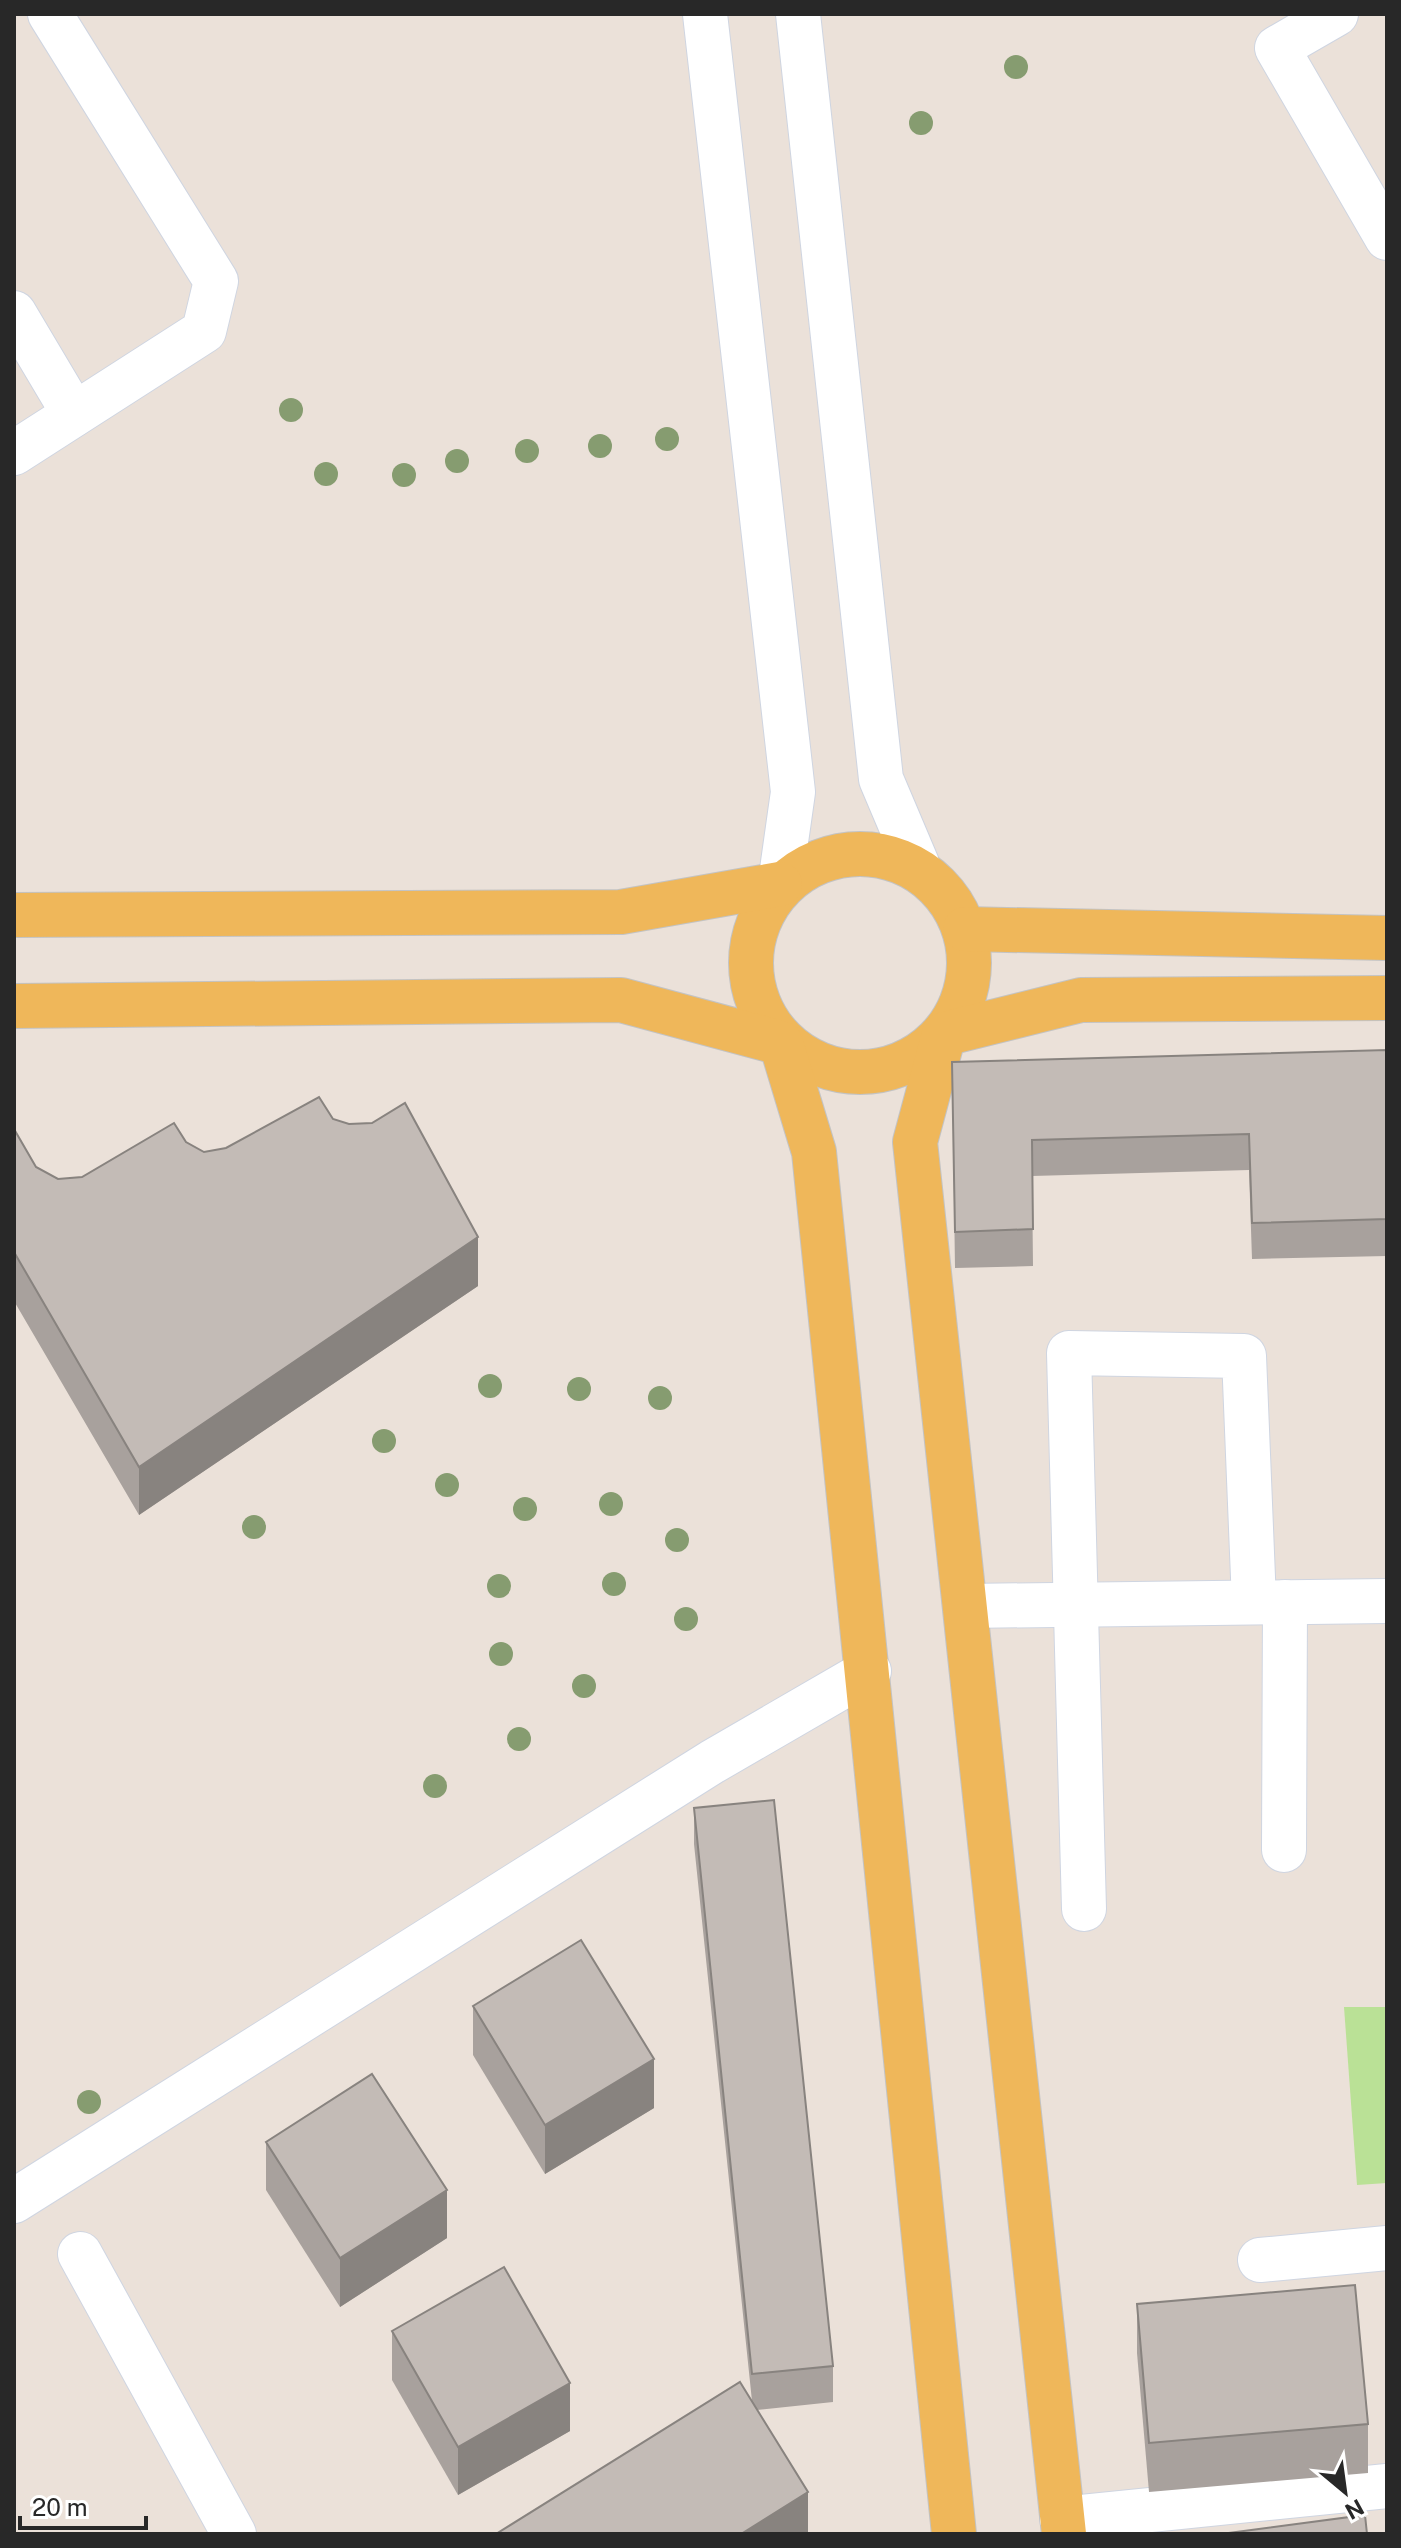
<svg xmlns="http://www.w3.org/2000/svg" width="1401" height="2548" viewBox="0 0 1401 2548" font-family="'Public Sans',sans-serif">
	<style>
		.green { fill: #bae196 }
		.lines { fill: none; stroke-linecap: round; stroke-linejoin: round }
		.minor-casing { stroke: #cfd5e1; stroke-width: 46 }
		.major-casing { stroke: #c3c3c3; stroke-width: 46 }
		.minor { stroke: #fff; stroke-width: 44 }
		.major { stroke: #efb75a; stroke-width: 44 }
		.tree { fill: #869c70 }
		.wall { fill: #a8a19d }
		.shaded-wall { fill: #88837f }
		.building { fill: #c3bbb6; stroke: #88837f; stroke-width: 2 }
	</style>
	<rect width="100%" height="100%" fill="#ebe1d9"/>
	<path class="green" d="M1344,2007H1387V2183L1357,2185Z"/>
	<g class="lines">
		<defs>
			<g id="minor">
				<path d="M705,14L793,792L780,884"/>
				<path d="M798,14L881,779L920,871"/>
				<path d="M1336,14L1277,48L1387,238"/>
				<path d="M14,313L74,414"/>
				<path d="M14,453L204,331L216,281L50,14"/>
				<path d="M965,1606L1387,1601"/>
				<path d="M1284,1850L1285,1602"/>
				<path d="M1084,1909L1069,1353L1244,1356L1254,1602"/>
				<path d="M14,2201L712,1762L869,1671"/>
				<path d="M80,2254L234,2534"/>
				<path d="M1260,2260L1387,2248"/>
				<path d="M1062,2519L1387,2486"/>
			</g>
			<g id="major">
				<circle cx="860" cy="963" r="109"/>
				<path d="M14,915L621,912L780,884"/>
				<path d="M965,929L1387,938"/>
				<path d="M14,1006L621,1000L781,1043L814,1152L954,2534"/>
				<path d="M1064,2534L915,1142L944,1034L1081,1000L1387,998"/>
			</g>
		</defs>
		<use href="#minor" class="minor-casing"/>
		<use href="#major" class="major-casing"/>
		<use href="#minor" class="minor"/>
		<use href="#major" class="major"/>
	</g>
	<g class="tree">
		<circle cx="1016" cy="67" r="12"/>
		<circle cx="921" cy="123" r="12"/>
		<circle cx="291" cy="410" r="12"/>
		<circle cx="667" cy="439" r="12"/>
		<circle cx="600" cy="446" r="12"/>
		<circle cx="527" cy="451" r="12"/>
		<circle cx="457" cy="461" r="12"/>
		<circle cx="326" cy="474" r="12"/>
		<circle cx="404" cy="475" r="12"/>
		<circle cx="490" cy="1386" r="12"/>
		<circle cx="579" cy="1389" r="12"/>
		<circle cx="660" cy="1398" r="12"/>
		<circle cx="384" cy="1441" r="12"/>
		<circle cx="447" cy="1485" r="12"/>
		<circle cx="611" cy="1504" r="12"/>
		<circle cx="525" cy="1509" r="12"/>
		<circle cx="254" cy="1527" r="12"/>
		<circle cx="677" cy="1540" r="12"/>
		<circle cx="614" cy="1584" r="12"/>
		<circle cx="499" cy="1586" r="12"/>
		<circle cx="686" cy="1619" r="12"/>
		<circle cx="501" cy="1654" r="12"/>
		<circle cx="584" cy="1686" r="12"/>
		<circle cx="519" cy="1739" r="12"/>
		<circle cx="435" cy="1786" r="12"/>
		<circle cx="89" cy="2102" r="12"/>
	</g>
	<g class="wall">
		<path d="M1387,1050V1256L1252,1259L1249,1170L1032,1176L1033,1266L955,1268L952,1062Z"/>
		<path d="M333,1119L478,1286L139,1515L14,1301V1129L36,1167L58,1179L82,1177L186,1142L204,1152L226,1148Z"/>
		<path d="M694,1808L833,2366V2402L757,2410L808,2534L752,2401L694,1844Z"/>
		<path d="M473,2006L654,2108L545,2174L473,2055Z"/>
		<path d="M266,2142L447,2238L340,2307L266,2190Z"/>
		<path d="M1137,2304L1368,2424V2473L1149,2492L1137,2353Z"/>
		<path d="M392,2331L570,2431L458,2495L392,2380Z"/>
	</g>
	<g class="shaded-wall">
		<path d="M478,1237V1286L139,1515V1467Z"/>
		<path d="M654,2059V2108L545,2174V2125Z"/>
		<path d="M447,2190V2238L340,2307V2258Z"/>
		<path d="M570,2383V2431L458,2495V2447Z"/>
		<path d="M808,2492V2534H741Z"/>
	</g>
	<g class="building">
		<path d="M1387,1050V1219L1252,1223L1249,1134L1032,1140L1033,1229L955,1232L952,1062Z"/>
		<path d="M319,1097L333,1119L349,1124L372,1123L405,1103L478,1237L139,1467L14,1252V1129L36,1167L58,1179L82,1177L174,1123L186,1142L204,1152L226,1148Z"/>
		<path d="M774,1800L833,2366L752,2374L694,1808Z"/>
		<path d="M581,1940L654,2059L545,2125L473,2006Z"/>
		<path d="M372,2074L447,2190L340,2258L266,2142Z"/>
		<path d="M504,2267L570,2383L458,2447L392,2331Z"/>
		<path d="M1355,2285L1368,2424L1149,2443L1137,2304Z"/>
		<path d="M740,2382L808,2492L741,2534H496Z"/>
		<path d="M1365,2515L1367,2534H1221Z"/>
	</g>
	<rect width="1401" height="2548" fill="none" stroke="#282828" stroke-width="32"/>
	<g transform="translate(1345 2492) rotate(151)" stroke="#ffffff" stroke-width="6" paint-order="stroke">
	<path d="M0-6L14 30L0 20L-14 30Z" fill="#282828"/>
	<text y="-12" font-size="22" font-weight="bold" text-anchor="middle" fill="#282828">N</text>
	</g>
	<path d="M20 2516v12h126v-12" fill="none" stroke="#282828" stroke-width="4"/>
	<text x="32" y="2516" font-size="24" fill="#282828" stroke="#ffffff" stroke-width="6" paint-order="stroke">20 m</text>
</svg>
